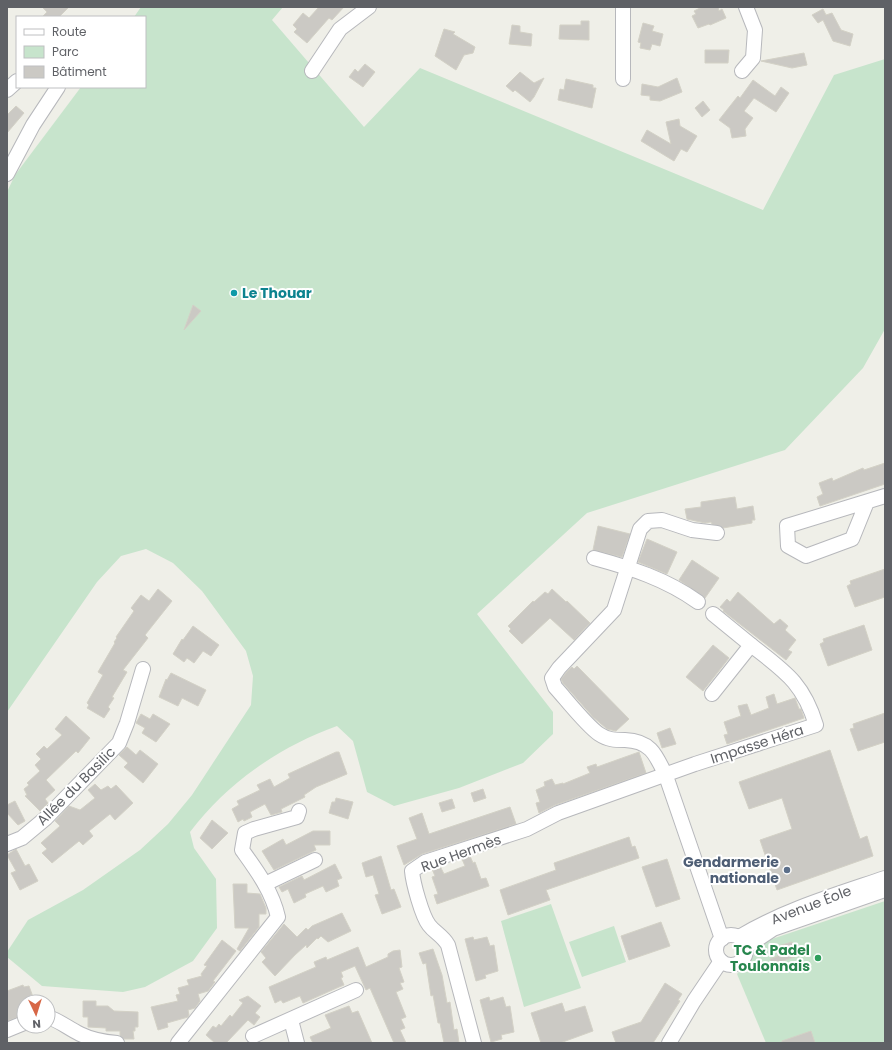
<svg xmlns="http://www.w3.org/2000/svg" width="892" height="1050" viewBox="0 0 892 1050" font-family="Poppins,sans-serif">
	<style>
		.green { fill: #c7e4cc }
		.building { fill: #cbc9c4; stroke: #d3d1c6 }
		.lines { fill: none; stroke-linecap: round; stroke-linejoin: round }
		.minor-casing { stroke: #b7b8bc; stroke-width: 16 }
		.minor { stroke: #fff; stroke-width: 14 }
		.culture-dot { fill: #0f9aa8; stroke: #fff; stroke-width: 1.5 }
		.service-dot { fill: #5c6f8a; stroke: #fff; stroke-width: 1.5 }
		.leisure-dot { fill: #2e9e5b; stroke: #fff; stroke-width: 1.5 }
		.labels { text-anchor: middle; stroke-width: 4; stroke-linejoin: round; paint-order: stroke }
		.culture-label { font-size: 14px; font-weight: bold; fill: #0d838f; stroke: #fff; text-anchor: start }
		.street-label { font-size: 14px; fill: #5f6166; stroke: #fff }
		.service-label { font-size: 14px; font-weight: bold; fill: #4e5e75; stroke: #fff; text-anchor: end }
		.leisure-label { font-size: 14px; font-weight: bold; fill: #27864d; stroke: #fff; text-anchor: end }
	</style>
	<rect width="100%" height="100%" fill="#efefe8"/>
	<g class="green">
		<path d="M141,7H283L272,20L364,127L420,68L763,210L834,75L885,59V329L863,368L785,450L587,513L477,614L553,712V734L523,763L459,788L394,806L367,792L353,741L337,726C279,747 227,783 190,832L194,848L216,879L217,928L193,961L145,987L123,992L42,986L7,957V952L28,920L83,890L140,850L168,824L192,795L251,705L253,676L246,651L202,591L173,563L146,549L121,556L97,582L7,712V192L15,175L81,87H145V17H134Z"/>
		<path d="M885,901V1043H766L737,974L766,941Z"/>
		<path d="M551,904L581,988L524,1007L501,921Z"/>
		<path d="M614,926L626,962L582,977L569,942Z"/>
	</g>
	<g class="building">
		<path d="M42,7H69L59,17H42L47,12Z"/>
		<path d="M319,7H344L332,20L329,18L307,43L294,32L297,29L293,25L303,13L309,18Z"/>
		<path d="M702,7H718L719,11L722,9L726,18L710,25L709,24L698,28L692,16L696,14L694,11Z"/>
		<path d="M823,9L826,15L832,13L841,30L853,34L850,46L833,41L823,20L818,23L812,15Z"/>
		<path d="M581,21H589V40L559,39L560,25H581Z"/>
		<path d="M643,23L654,26L652,31L663,34L660,46L652,44L650,50L640,48L641,43L638,42Z"/>
		<path d="M512,25L520,26V32L532,34L531,46L509,44Z"/>
		<path d="M444,29L455,32L453,34L475,47L473,53L464,55L456,70L435,56Z"/>
		<path d="M705,50H729L728,63H705Z"/>
		<path d="M804,53L807,65L792,68L761,61Z"/>
		<path d="M365,64L375,72L363,87L349,77L355,69L358,72Z"/>
		<path d="M520,72L534,83L544,78L534,97L530,102L515,90L513,92L506,86Z"/>
		<path d="M677,78L682,92L660,101L650,100V96L641,95L642,84L658,87Z"/>
		<path d="M566,79L593,85V88H596L592,108L558,100L560,89L564,90Z"/>
		<path d="M753,80L775,96L781,87L789,93L776,112L754,98L744,111L753,118L745,129L746,136L732,138L730,128L719,120L738,96L740,98Z"/>
		<path d="M703,101L710,110L702,117L695,108Z"/>
		<path d="M16,106L24,113L7,133V115Z"/>
		<path d="M679,119L680,126L697,136L687,152L681,149L674,161L641,141L647,130L671,144L666,122Z"/>
		<path d="M193,305L201,311L184,330Z"/>
		<path d="M885,463V484L820,506L817,497L823,494L819,483L832,478L833,481L863,468L864,470Z"/>
		<path d="M735,497L737,509L753,506L755,520H752V523L723,528L712,524L711,522L705,523L687,519L685,509L701,507V502Z"/>
		<path d="M598,526L630,534L622,557L593,550Z"/>
		<path d="M647,539L677,552L667,574L638,562Z"/>
		<path d="M692,560L719,578L705,598L679,580Z"/>
		<path d="M885,569V597L855,607L847,586L851,584L850,581Z"/>
		<path d="M158,589L172,601L145,635L148,638L123,670L127,672L112,697L114,698L108,707L110,709L104,718L87,708L89,705L87,703L103,675L98,672L115,643L114,642L117,638L116,637L134,611L131,608L141,595L149,601Z"/>
		<path d="M552,589L566,602L567,601L590,623L574,640L550,618L522,644L509,631L511,629L508,626L533,601L534,602L545,592L548,594Z"/>
		<path d="M738,592L774,624L780,619L788,626L785,630L796,640L788,650L792,652L786,660L723,611L724,610L720,607L727,599L730,602Z"/>
		<path d="M864,625L872,650L828,666L820,644L824,642L823,639Z"/>
		<path d="M193,626L219,645L211,656L203,651L194,663L187,658L184,662L173,654L182,639L183,640Z"/>
		<path d="M713,645L729,658L703,691L686,677Z"/>
		<path d="M577,666L629,719L616,731L607,729L593,717L563,683L561,679L566,673L572,667L574,669Z"/>
		<path d="M171,673L206,690L198,706L182,698L178,706L159,697L166,679L167,680Z"/>
		<path d="M774,694L777,704L795,698L799,709H801L804,718L727,744L724,735L728,734L724,722L741,716L738,706L747,704L751,715L769,708L766,697Z"/>
		<path d="M885,713V742L858,751L850,729L854,728L853,724Z"/>
		<path d="M141,714L150,719L153,714L170,724L156,742L142,733L145,728L136,723Z"/>
		<path d="M66,716L90,738L78,753L76,751L46,780L55,790L45,799L48,803L40,811L25,796L27,795L24,789L29,785L27,783L40,771L35,765L41,759L36,754L44,746L47,749L62,735L55,729Z"/>
		<path d="M670,728L676,744L662,748L657,733Z"/>
		<path d="M127,747L136,755L140,750L158,764L143,783L124,767L128,763L119,755Z"/>
		<path d="M830,750L860,839L867,836L873,856L777,890L760,840L792,829L782,798L749,809L739,782Z"/>
		<path d="M336,752H339L347,774L316,787L304,795L305,797L281,809L282,812L271,815L265,804L250,812L252,817L244,821L243,819L238,822L232,809L239,805L237,801L260,790L257,785L270,779L274,787L290,778L288,774Z"/>
		<path d="M639,752L646,773L555,805L539,813L536,803L540,802L536,790L545,786L544,782L552,779L555,785L563,783V784L590,773L587,767L596,764L597,767Z"/>
		<path d="M95,784L101,790L108,786L111,789L116,785L133,803L115,820L110,814L89,831L93,836L83,845L79,841L52,863L42,853L47,849L41,843L60,826L55,821L69,806L80,810L95,798L88,790Z"/>
		<path d="M483,789L486,798L474,802L471,793Z"/>
		<path d="M336,798L353,802L348,819L329,813L332,802H335Z"/>
		<path d="M452,799L455,808L442,812L439,803Z"/>
		<path d="M15,801L25,821L18,825L7,813V805Z"/>
		<path d="M510,807L516,824L422,854L404,865L397,846L417,839L409,818L422,813L429,834Z"/>
		<path d="M212,820L228,833L212,849L200,838Z"/>
		<path d="M313,831H330V845H314L316,850L274,870L262,851L283,839L286,845Z"/>
		<path d="M629,837L632,847L635,846L639,858L546,890L550,900L508,915L500,890L556,870L554,863Z"/>
		<path d="M16,849L25,866L29,864L38,881L20,890L11,873L16,871L7,855Z"/>
		<path d="M381,856L391,890L394,889L401,907L382,914L375,895L379,894L373,875L366,877L362,863Z"/>
		<path d="M470,856L473,863L475,862L481,879L486,878L489,886L437,904L434,895L438,894L432,877L435,876L432,869L440,866L444,874L462,867L465,866L462,859Z"/>
		<path d="M667,859L680,899L656,907L642,867Z"/>
		<path d="M335,864L342,878L337,880L339,886L326,892L323,886L305,894L306,897L294,903L288,889L282,892L279,887L302,876L304,880Z"/>
		<path d="M233,884H247V893L260,894L266,908V914H259V927L240,951L237,949L249,928H235Z"/>
		<path d="M342,913L351,931L328,942L321,936L318,939L317,938L307,948L306,945L295,955L275,976L262,962L266,958L261,952L284,924L297,937L306,928L308,930L312,926Z"/>
		<path d="M661,922L670,946L629,960L621,936Z"/>
		<path d="M473,937L474,940L487,937L490,946L494,945L498,971L485,975L486,978L476,981L465,939Z"/>
		<path d="M222,940L236,951L213,981L215,982L208,991L198,994L200,1001L195,1008L188,1010L189,1015L188,1017L167,1023L168,1027L158,1030L151,1007L178,1001L176,995L180,994L178,988L189,985L187,980L202,976L201,974L207,966L204,965Z"/>
		<path d="M792,942L797,956L780,962L781,965L773,967L770,959L778,956L775,947Z"/>
		<path d="M358,947L366,967L388,957V954L393,951L400,950L402,967L399,968L404,982L400,983L403,989L396,992L406,1017L401,1019L405,1028L400,1030L406,1043H394L370,988L366,990L355,966L341,972L343,977L341,978L344,985L339,987L303,1003L300,996L283,1003L281,1000L275,1003L269,987L316,967L314,962L326,957L327,960Z"/>
		<path d="M433,949L442,975L447,1003L450,1002L454,1030L457,1029L459,1043H444L440,1023H438L433,995L431,996L426,963L423,964L419,953Z"/>
		<path d="M665,983L682,994L678,1000L680,1001L653,1043H616L612,1032L641,1022Z"/>
		<path d="M23,985L24,987L29,986L33,997L29,999L30,1001L24,1002V1015L7,1021V991Z"/>
		<path d="M248,996L261,1006L255,1013L260,1017L254,1025L248,1020L226,1043H215L206,1035L213,1026L216,1028L219,1024L221,1026L230,1015L232,1017L243,1003L239,1000Z"/>
		<path d="M489,997L490,1001L503,997L506,1007L510,1006L514,1032L501,1035L502,1039L491,1042L480,1000Z"/>
		<path d="M83,1001H96V1006H108L114,1011L138,1012V1027H135V1031H133L134,1039H124L120,1035V1031H106V1028L88,1027V1017H83Z"/>
		<path d="M562,1003L565,1012L585,1006L593,1031L560,1043H541L531,1013Z"/>
		<path d="M349,1006L352,1013L358,1011L372,1043H313L310,1037L331,1028L325,1015Z"/>
		<path d="M811,1031L815,1043H782V1041Z"/>
	</g>
	<g class="lines">
		<defs>
			<g id="minor">
				<path d="M312,71L340,29L369,7"/>
				<path d="M742,71L753,58L755,30L746,7"/>
				<path d="M623,79V7"/>
				<path d="M7,90L17,81"/>
				<path d="M7,174L33,125L58,87"/>
				<path d="M867,502L852,539L806,556L788,546L787,526L885,496"/>
				<path d="M717,533L692,530L662,520L648,521L640,529L614,610L559,668L552,678L555,687C566,699 586,725 599,734C608,740 615,740 625,740C651,741 656,755 666,776L722,939"/>
				<path d="M594,558C631,568 666,579 698,602"/>
				<path d="M712,694L751,645L713,614"/>
				<path d="M7,844L22,838L46,818L119,743L127,723L143,669"/>
				<path d="M265,884L315,860"/>
				<circle cx="731" cy="950" r="15"/>
				<path d="M739,937C784,910 835,895 885,878"/>
				<path d="M746,947L773,929L885,890"/>
				<path d="M48,1017C60,1021 68,1028 80,1034C92,1040 104,1042 117,1043"/>
				<path d="M291,1020L297,1043"/>
				<path d="M7,1030L24,1023"/>
				<path d="M253,1036L356,990"/>
				<path d="M178,1043L278,917C272,891 257,871 242,850L245,833L254,829L297,817L299,811"/>
				<path d="M474,1043L448,945C442,935 435,933 429,925C422,916 413,883 412,871L425,862L527,829L558,813L695,764L816,725C803,682 784,671 751,645"/>
				<path d="M669,1043L694,1001L721,961"/>
			</g>
		</defs>
		<use href="#minor" class="minor-casing"/>
		<use href="#minor" class="minor"/>
	</g>
	<circle class="culture-dot" cx="234" cy="293" r="4"/>
	<circle class="service-dot" cx="787" cy="870" r="4"/>
	<circle class="leisure-dot" cx="818" cy="958" r="4"/>
	<g class="labels">
		<g class="culture-label">
			<text x="242" y="298">Le Thouar</text>
		</g>
		<g class="street-label">
			<text transform="translate(757 744) rotate(-18)" y="5">Impasse Héra</text>
			<text transform="translate(76 786) rotate(-45)" y="5">Allée du Basilic</text>
			<text transform="translate(461 853) rotate(-20)" y="5">Rue Hermès</text>
			<text transform="translate(811 905) rotate(-21)" y="5">Avenue Éole</text>
		</g>
		<g class="service-label">
			<text x="779" y="867">Gendarmerie<tspan x="779" dy="16">nationale</tspan></text>
		</g>
		<g class="leisure-label">
			<text x="810" y="955">TC &amp; Padel<tspan x="810" dy="16">Toulonnais</tspan></text>
		</g>
	</g>
	<rect width="892" height="1050" fill="none" stroke="#5f6166" stroke-width="16"/>
	<rect x="16" y="16" width="130" height="72" fill="#ffffff" stroke="#bfc0c2"/>
	<rect x="24" y="29" width="20" height="6" fill="#ffffff" stroke="#bfc0c2"/>
	<text x="52" y="36" font-size="12" fill="#5f6166">Route</text>
	<rect x="24" y="46" width="20" height="12" fill="#c7e4cc" stroke="#bfc0c2"/>
	<text x="52" y="56" font-size="12" fill="#5f6166">Parc</text>
	<rect x="24" y="66" width="20" height="12" fill="#cbc9c4" stroke="#bfc0c2"/>
	<text x="52" y="76" font-size="12" fill="#5f6166">Bâtiment</text>
	<g transform="translate(36 1014) rotate(176)"><circle r="19" fill="#ffffff" stroke="#bfc0c2"/>
	<path d="M0-3L7 15L0 10L-7 15Z" fill="#d76746"/>
	<text y="-6" font-size="11" font-weight="bold" text-anchor="middle" fill="#5f6166">N</text>
	</g>
</svg>
